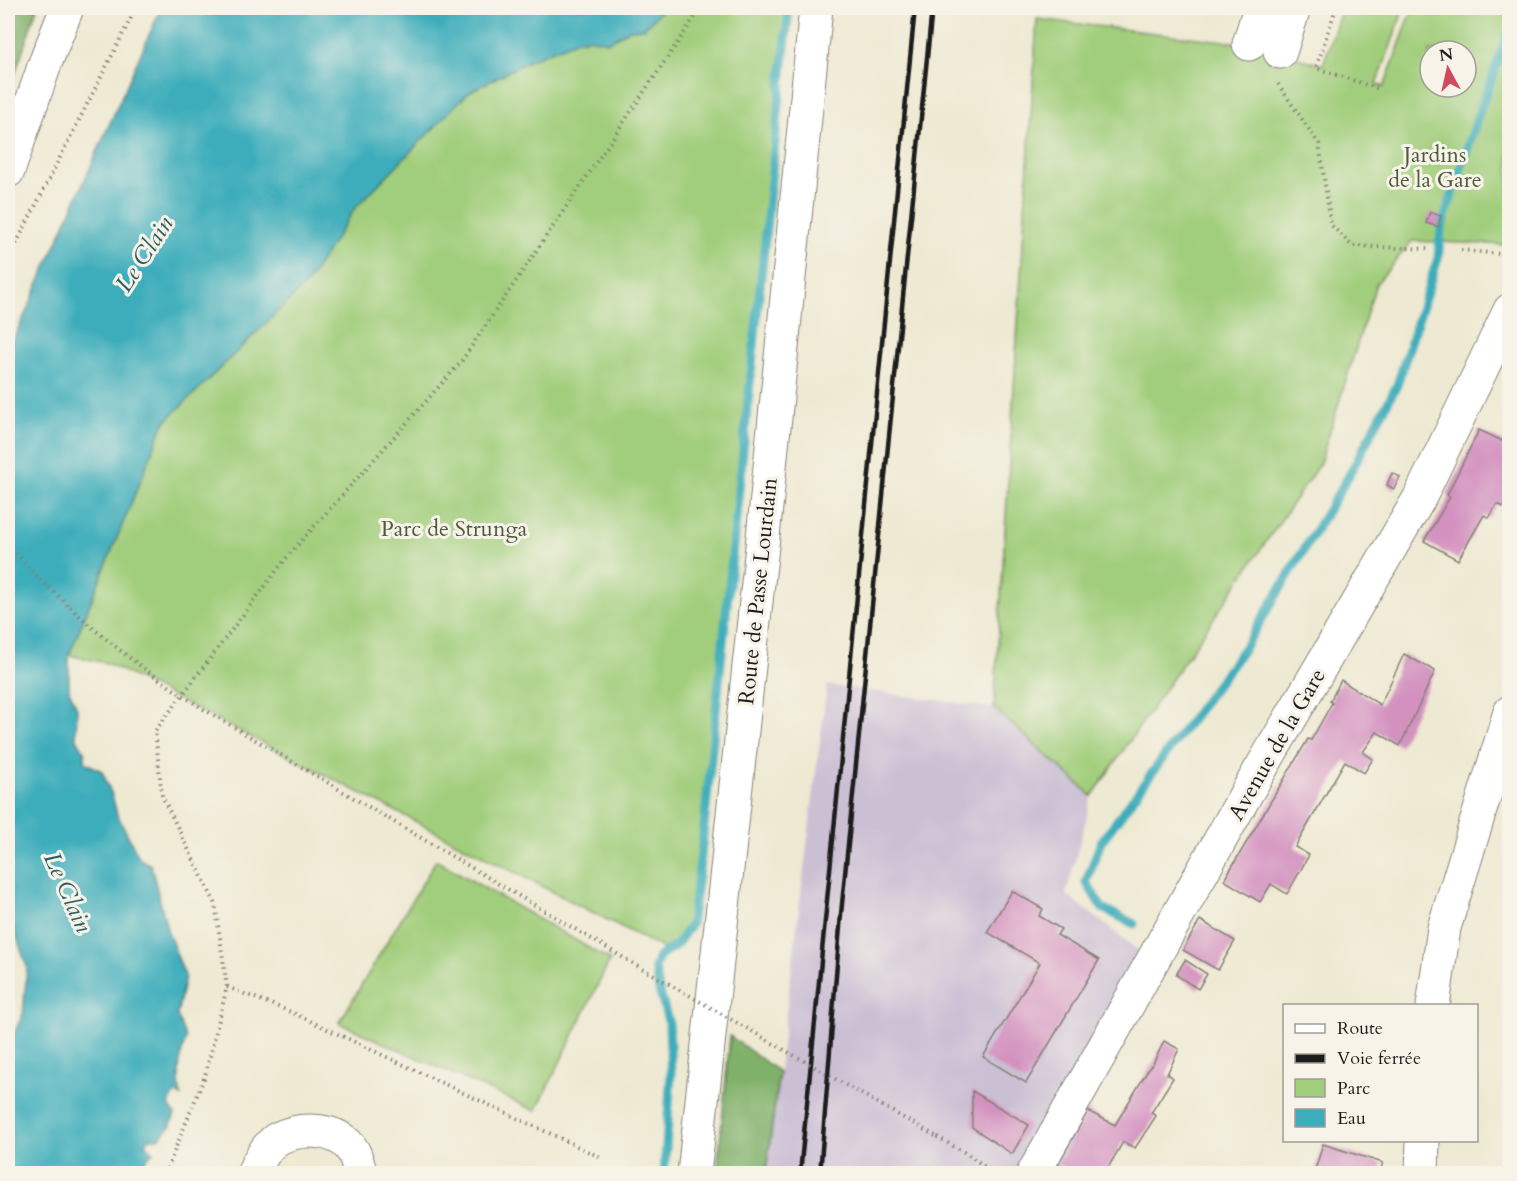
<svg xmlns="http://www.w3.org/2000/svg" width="1517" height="1181" viewBox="0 0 1517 1181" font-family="Cardo,serif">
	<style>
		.industrial { fill: #cbbfd4 }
		.green { fill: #a1ce7b; stroke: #5e754c; stroke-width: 1.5; fill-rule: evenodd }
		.forest { fill: #80b16b; stroke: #4e6644; stroke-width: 1.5 }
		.water { fill: #3eadbb; stroke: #2d646c; stroke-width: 1.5 }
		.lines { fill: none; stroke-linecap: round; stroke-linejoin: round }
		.stream { stroke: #3eadbb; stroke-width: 9 }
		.building { fill: #d391c0 }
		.minor-casing { stroke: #858277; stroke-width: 35 }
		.path { stroke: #858277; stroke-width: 4; stroke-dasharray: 1.5 4.5; stroke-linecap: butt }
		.minor { stroke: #fff; stroke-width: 33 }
		.rail { stroke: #1c1c1c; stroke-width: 4.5 }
		.path-bridge { stroke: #858277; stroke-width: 4; stroke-dasharray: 1.5 4.5; stroke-linecap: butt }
		.labels { text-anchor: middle; stroke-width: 6; stroke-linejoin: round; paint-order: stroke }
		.park-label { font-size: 22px; fill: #4b5a3d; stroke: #f7f3e8 }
		.street-label { font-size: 22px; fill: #1c1c1c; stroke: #f7f3e8 }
		.water-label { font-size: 24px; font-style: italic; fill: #2b5d64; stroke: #f7f3e8 }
	</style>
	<rect width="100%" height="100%" fill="#f7f3e8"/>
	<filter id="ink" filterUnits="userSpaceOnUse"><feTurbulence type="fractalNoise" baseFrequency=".0167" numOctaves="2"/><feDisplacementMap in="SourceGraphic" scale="12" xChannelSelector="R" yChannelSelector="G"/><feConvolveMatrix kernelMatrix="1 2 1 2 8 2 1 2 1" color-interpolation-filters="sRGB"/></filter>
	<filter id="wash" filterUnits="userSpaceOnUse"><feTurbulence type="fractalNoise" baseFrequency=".008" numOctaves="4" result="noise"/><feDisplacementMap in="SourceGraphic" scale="24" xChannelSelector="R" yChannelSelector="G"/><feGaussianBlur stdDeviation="1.35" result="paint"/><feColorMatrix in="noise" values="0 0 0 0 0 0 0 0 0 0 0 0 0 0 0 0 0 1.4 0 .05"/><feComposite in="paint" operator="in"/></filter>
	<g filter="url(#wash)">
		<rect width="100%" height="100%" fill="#eee9d2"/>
		<path class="industrial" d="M827,685L994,708L1092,796L1066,894L1143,954L1067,1173L766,1174Z"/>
		<g class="green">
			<path d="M662,8H789L691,924L677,944L668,951L107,663L69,655L164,423L307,283L355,208L469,92L536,57L578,40L588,38L608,42L630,29L644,28L662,10Z"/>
			<path d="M1342,8H1404L1377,84L1384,87L1413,8H1509V245L1412,241L1376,284L1320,463L1092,796L994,708L1037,19L1249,44L1323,65ZM1430,51H1466V87H1430Z"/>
			<path d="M436,860L610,960L536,1111L339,1023Z"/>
		</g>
		<g class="forest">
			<path d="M8,8H37L8,95Z"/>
			<path d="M730,1036L779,1072L766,1173H717Z"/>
		</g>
		<path class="water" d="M161,8H662V10L644,28L630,29L608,42L588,38L578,40L536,57L469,92L355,208L307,283L164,423L69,655V690L77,708L76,737L85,753V762L102,771L112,795L117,814L140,859L151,865L167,929L185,976L177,1015L186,1039C179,1056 177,1079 181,1096L175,1093L169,1105L175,1114L170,1127L159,1138H149L145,1144L153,1152L133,1173H8V1046L23,1014L27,967L8,912V349L22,321Z"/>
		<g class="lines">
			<g class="stream">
				<path d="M1134,924L1102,908L1086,882L1101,842L1245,647L1348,477L1397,385L1438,258L1441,229L1478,116L1510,29"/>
				<path d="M664,1174L671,1075L669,1024L659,990L655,967L659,957L677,944L691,924L701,855L789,8"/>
			</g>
		</g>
		<g id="blocks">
			<g class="building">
				<path d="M1430,212L1441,216L1438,227L1426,223Z"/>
				<path d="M1479,430L1509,444V502L1507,501L1503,507L1497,504L1489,518L1484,515L1458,560L1424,541L1450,497L1447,495Z"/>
				<path d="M1392,473L1400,477L1394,489L1387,485Z"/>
				<path d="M1404,654L1435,671L1400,746L1377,732L1363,752L1373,759L1364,773L1345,761L1295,847L1309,855L1287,894L1271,884L1260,902L1224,880L1308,739L1311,740L1332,703L1330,701L1341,680L1380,705Z"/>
				<path d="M1012,891L1043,909L1039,916L1061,929L1057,935L1099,960L1026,1083L983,1057L1040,963L987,932Z"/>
				<path d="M1200,920L1235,941L1218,970L1183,950Z"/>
				<path d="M1185,960L1207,974L1198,989L1176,975Z"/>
				<path d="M1164,1041L1179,1049L1167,1074L1173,1078L1151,1113L1156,1116L1135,1148L1123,1142L1105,1173H1076L1058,1164L1088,1111L1115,1125L1151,1065L1152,1066Z"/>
				<path d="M972,1091L1029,1125L1012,1154L972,1127Z"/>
				<path d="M1323,1144L1383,1163L1379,1173H1314Z"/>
			</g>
		</g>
	</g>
	<g filter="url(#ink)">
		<use href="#blocks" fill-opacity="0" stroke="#858277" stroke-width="1.5"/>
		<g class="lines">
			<defs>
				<g id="minor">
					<path d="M1249,44L1260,8"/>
					<path d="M1280,52L1294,8"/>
					<path d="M8,171L46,61L67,8"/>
					<path d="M1433,1006L1444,928L1510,712"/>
					<path d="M253,1174C257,1163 267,1145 277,1139C300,1127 338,1127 353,1151C357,1158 358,1167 361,1174"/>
					<path d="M694,1174L763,537L816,8"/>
					<path d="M1033,1174L1246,794L1419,499L1510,310"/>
					<path d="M1422,1174L1423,1140"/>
				</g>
			</defs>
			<use href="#minor" class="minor-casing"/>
			<g class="path">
				<path d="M1336,8L1316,68L1379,89"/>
				<path d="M1278,84L1319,144L1331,225L1352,246L1430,249"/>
				<path d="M1461,250L1510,255"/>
				<path d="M8,260L136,8"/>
				<path d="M8,544L32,571L70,607"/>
				<path d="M227,987L291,1012L602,1158"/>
				<path d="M937,1137L966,1153L995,1174"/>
				<path d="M165,1174L205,1076L227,987L215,903L162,796L155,731L287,557L461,362L701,8"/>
			</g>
			<use href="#minor" class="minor"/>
			<g class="rail">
				<path d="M800,1174L915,8"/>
				<path d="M820,1174L841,914L932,8"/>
			</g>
			<path class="path-bridge" d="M70,607C112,647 157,679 205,710L629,961L937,1137"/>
		</g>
	</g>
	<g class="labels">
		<g class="park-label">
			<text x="1435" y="162">Jardins<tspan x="1435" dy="25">de la Gare</tspan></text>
			<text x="454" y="536">Parc de Strunga</text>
		</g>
		<g class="street-label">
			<text transform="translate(757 591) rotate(-84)" y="8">Route de Passe Lourdain</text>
			<text transform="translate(1276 744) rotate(-60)" y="8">Avenue de la Gare</text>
		</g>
		<g class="water-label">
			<text transform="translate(144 254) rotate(-57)" y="8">Le Clain</text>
			<text transform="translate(68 892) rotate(66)" y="8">Le Clain</text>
		</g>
	</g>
	<rect width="1517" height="1181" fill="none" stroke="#f7f3e8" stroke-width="30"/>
	<rect x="1283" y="1004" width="195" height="138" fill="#f7f3e8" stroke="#9f9d96" stroke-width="1.5"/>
	<rect x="1295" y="1024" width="30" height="9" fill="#ffffff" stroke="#9f9d96" stroke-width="1.5"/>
	<text x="1337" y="1034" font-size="18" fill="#1c1c1c">Route</text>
	<rect x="1295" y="1054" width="30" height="9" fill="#1c1c1c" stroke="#9f9d96" stroke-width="1.5"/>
	<text x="1337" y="1064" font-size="18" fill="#1c1c1c">Voie ferrée</text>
	<rect x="1295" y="1079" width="30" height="18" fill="#a1ce7b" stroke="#9f9d96" stroke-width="1.5"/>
	<text x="1337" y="1094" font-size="18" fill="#1c1c1c">Parc</text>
	<rect x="1295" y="1109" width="30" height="18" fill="#3eadbb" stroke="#9f9d96" stroke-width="1.5"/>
	<text x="1337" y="1124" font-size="18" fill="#1c1c1c">Eau</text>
	<g transform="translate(1448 69) rotate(352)"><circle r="28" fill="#f7f3e8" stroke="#9f9d96" stroke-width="1.5"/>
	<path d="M0-4.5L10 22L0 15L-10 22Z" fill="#d1495b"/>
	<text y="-9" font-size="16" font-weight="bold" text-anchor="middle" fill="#1c1c1c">N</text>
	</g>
</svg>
